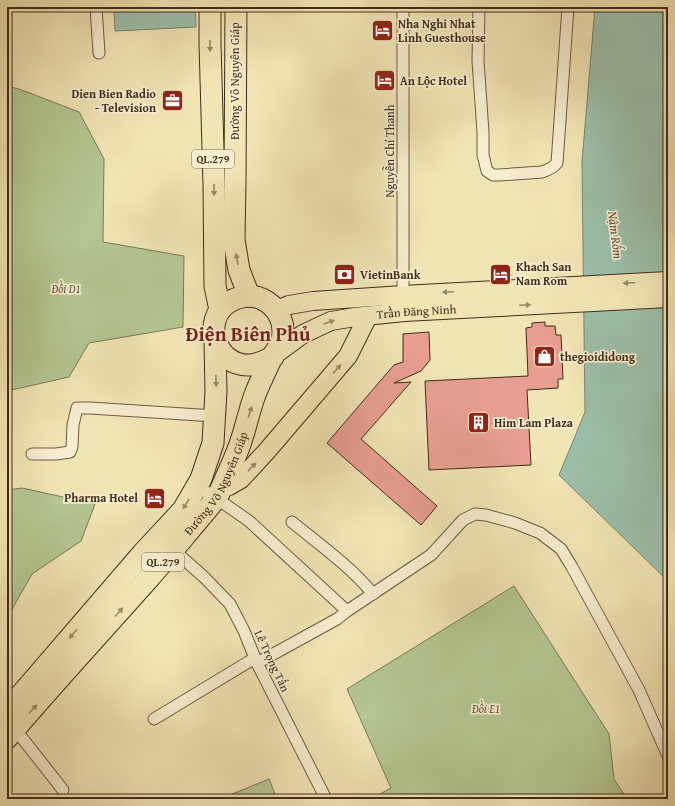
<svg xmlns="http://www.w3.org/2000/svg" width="675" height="806" viewBox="0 0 675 806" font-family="'Gentium Book Plus',serif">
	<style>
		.green { fill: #b4c692; stroke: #7a7856 }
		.water { fill: #9cbfaa; stroke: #788470 }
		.building { fill: #e89f92; stroke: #412b1a }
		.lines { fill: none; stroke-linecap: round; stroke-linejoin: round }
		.street-casing { stroke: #6d5a41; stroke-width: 13 }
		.primary-casing { stroke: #412b1a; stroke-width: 20 }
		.highway-casing { stroke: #412b1a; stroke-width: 23 }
		.street { stroke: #f7eecf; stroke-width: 11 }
		.primary { stroke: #f2e5b5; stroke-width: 18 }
		.highway { stroke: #f2e5b5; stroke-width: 21 }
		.oneway { fill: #9a8868 }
		.labels { text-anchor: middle; stroke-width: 3.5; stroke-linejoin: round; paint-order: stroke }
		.shield { fill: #f7eecf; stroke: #786650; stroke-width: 1 }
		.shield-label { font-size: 11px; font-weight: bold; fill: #412b1a }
		.poi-label { font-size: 12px; font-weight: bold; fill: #412b1a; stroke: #f7eecf; text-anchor: start }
		.street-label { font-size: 12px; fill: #412b1a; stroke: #f7eecf }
		.park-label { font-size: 12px; font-style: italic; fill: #5e5238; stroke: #f7eecf }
		.water-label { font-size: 13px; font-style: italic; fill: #58503e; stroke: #f7eecf }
		.town-label { font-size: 20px; font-weight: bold; fill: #7a1f14; stroke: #f7eecf }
	</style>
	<rect width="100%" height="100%" fill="#f2e5b5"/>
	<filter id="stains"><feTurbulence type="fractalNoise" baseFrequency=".005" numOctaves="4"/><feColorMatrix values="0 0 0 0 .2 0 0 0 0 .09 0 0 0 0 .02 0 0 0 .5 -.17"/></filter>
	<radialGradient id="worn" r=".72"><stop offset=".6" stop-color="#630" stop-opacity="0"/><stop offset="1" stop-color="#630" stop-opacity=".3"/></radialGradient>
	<g class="green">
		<path d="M7,86L19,89L79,112L104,159L103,242L184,256L183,327L89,343L69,377L7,391Z"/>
		<path d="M22,488L95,504L81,541L32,574L7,618V490Z"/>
		<path d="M514,586L609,734L614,779L627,799H371L391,788L347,689Z"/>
		<path d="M269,779L277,799H220Z"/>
	</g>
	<g class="water">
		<path d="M114,7H195L196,27L115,31Z"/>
		<path d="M595,7H668V581L559,475L585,412L582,162Z"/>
	</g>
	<g class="building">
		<path d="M545,322V326H555L556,335H561L563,379H558V388L527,390L531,465L429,470L425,381L528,376L526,328L532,327V323Z"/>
		<path d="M429,332L430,360L421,371L394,383L411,382L361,439L437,506L421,525L327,443L394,365L403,362V334Z"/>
	</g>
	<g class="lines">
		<defs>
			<g id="street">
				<path d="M96,7L99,53"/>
				<path d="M403,7V295"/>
				<path d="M479,7L478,61L483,132V155L487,171L493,175H499L542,172C548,170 553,168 557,163L568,7"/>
				<path d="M32,454H56L70,452L72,447L73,425L77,408H90L215,416"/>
				<path d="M197,486L216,498L249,521L347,611"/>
				<path d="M292,522C320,545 350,566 373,594"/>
				<path d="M171,548L204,577L230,604L244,631L257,663L326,799"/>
				<path d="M257,663L337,619L347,611L431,555L463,520L475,514L486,515L515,523L540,533L561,549L572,567L639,690L668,756"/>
				<path d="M154,719L255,658"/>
				<path d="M15,729L63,790"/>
			</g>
			<g id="primary">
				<path d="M277,310L289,305L313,301L403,295L668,281"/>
				<path id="s1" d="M273,356L303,334L331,321L355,317L404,312L668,298"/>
				<path d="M221,489L229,486L241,479L266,452L348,356L368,316"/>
			</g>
			<g id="highway">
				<path d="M210,7V44L214,185L215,286L220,310"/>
				<path d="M236,7L235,182L234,240L239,270L249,296"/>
				<path d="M7,711L143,553L183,510L201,479L213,443L216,391L215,342"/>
				<path id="s2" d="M7,738C53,684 102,631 149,578C166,559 182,539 198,520C205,512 212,504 218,495C221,490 223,485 225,480C231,466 238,452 242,438C247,423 250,407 256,392C261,380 267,368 272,357C276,351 280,346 282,339C286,322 277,306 262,299C252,294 239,296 229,302C200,320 216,367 250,365C258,365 266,360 273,357"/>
			</g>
		</defs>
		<use href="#street" class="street-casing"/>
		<use href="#primary" class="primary-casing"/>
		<use href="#highway" class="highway-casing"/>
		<use href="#street" class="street"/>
		<use href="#primary" class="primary"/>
		<use href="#highway" class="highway"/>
	</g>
	<defs><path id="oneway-solid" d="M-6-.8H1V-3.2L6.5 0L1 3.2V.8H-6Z"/></defs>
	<g class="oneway">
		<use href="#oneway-solid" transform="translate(210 46) rotate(89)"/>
		<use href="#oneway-solid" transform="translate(214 190) rotate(89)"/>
		<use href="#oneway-solid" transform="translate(237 259) rotate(-99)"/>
		<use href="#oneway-solid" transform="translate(629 283) rotate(177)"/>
		<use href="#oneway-solid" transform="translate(448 292) rotate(177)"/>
		<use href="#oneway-solid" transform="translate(525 305) rotate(-3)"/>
		<use href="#oneway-solid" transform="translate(329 322) rotate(-19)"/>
		<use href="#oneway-solid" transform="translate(337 369) rotate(-49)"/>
		<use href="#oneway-solid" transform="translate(216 381) rotate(89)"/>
		<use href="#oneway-solid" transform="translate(250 412) rotate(-73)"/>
		<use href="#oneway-solid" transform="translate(252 467) rotate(-47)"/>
		<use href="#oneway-solid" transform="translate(186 504) rotate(121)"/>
		<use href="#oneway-solid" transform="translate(119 612) rotate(-48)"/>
		<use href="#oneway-solid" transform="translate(73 634) rotate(131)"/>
		<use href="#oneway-solid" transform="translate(33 709) rotate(-48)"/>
	</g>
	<defs>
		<symbol id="hotel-square" viewBox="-11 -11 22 22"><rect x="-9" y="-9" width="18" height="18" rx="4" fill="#8f2418" stroke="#f7eecf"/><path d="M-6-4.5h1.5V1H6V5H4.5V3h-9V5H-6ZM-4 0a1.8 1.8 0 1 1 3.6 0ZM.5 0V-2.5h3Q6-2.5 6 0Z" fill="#fff"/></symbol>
		<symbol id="office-square" viewBox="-11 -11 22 22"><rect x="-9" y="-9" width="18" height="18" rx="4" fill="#8f2418" stroke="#f7eecf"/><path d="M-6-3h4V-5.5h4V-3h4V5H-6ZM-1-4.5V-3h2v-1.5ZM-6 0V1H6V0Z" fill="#fff"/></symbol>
		<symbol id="bank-square" viewBox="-11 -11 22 22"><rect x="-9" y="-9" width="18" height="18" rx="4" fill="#8f2418" stroke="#f7eecf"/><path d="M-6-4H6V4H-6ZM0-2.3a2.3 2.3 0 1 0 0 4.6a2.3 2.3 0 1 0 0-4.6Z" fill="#fff"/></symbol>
		<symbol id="shop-square" viewBox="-11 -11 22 22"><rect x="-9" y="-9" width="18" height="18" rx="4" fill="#8f2418" stroke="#f7eecf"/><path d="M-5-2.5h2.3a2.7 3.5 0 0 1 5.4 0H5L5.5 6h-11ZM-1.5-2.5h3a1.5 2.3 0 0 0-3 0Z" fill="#fff"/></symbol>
		<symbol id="building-square" viewBox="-11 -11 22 22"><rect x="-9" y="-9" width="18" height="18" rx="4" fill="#8f2418" stroke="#f7eecf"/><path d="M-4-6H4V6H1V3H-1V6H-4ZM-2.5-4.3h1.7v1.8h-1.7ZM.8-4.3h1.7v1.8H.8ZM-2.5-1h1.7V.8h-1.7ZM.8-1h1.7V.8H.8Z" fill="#fff"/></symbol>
	</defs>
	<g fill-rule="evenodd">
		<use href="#hotel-square" x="370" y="18" width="25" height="25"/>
		<use href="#hotel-square" x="372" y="68" width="25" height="25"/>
		<use href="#office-square" x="160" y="88" width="25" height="25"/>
		<use href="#hotel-square" x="488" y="262" width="25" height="25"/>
		<use href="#bank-square" x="332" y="262" width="25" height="25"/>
		<use href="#shop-square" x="532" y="344" width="25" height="25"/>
		<use href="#building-square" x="466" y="410" width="25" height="25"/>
		<use href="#hotel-square" x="142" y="486" width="25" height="25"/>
	</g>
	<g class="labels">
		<g class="shield">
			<rect x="192" y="150" width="42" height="18" rx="3"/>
			<rect x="142" y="553" width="42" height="18" rx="3"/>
		</g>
		<g class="shield-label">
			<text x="213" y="163">QL.279</text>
			<text x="163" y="566">QL.279</text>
		</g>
		<g class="poi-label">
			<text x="398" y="28">Nha Nghi Nhat<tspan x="398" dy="14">Linh Guesthouse</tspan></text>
			<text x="400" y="85">An Lộc Hotel</text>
			<text x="156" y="98" text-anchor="end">Dien Bien Radio<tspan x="156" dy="14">- Television</tspan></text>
			<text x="516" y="271">Khach San<tspan x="516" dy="14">Nam Rom</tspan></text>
			<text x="360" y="279">VietinBank</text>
			<text x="560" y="361">thegioididong</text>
			<text x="494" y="427">Him Lam Plaza</text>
			<text x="138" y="502" text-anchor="end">Pharma Hotel</text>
		</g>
		<g class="street-label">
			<text transform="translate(235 81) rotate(-90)" y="4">Đường Võ Nguyên Giáp</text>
			<text transform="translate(390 151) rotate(-90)" y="4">Nguyễn Chí Thanh</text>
			<text dy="4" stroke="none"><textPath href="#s1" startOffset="154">Trần Đăng Ninh</textPath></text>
			<text dy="4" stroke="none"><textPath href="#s2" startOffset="331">Đường Võ Nguyên Giáp</textPath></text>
			<text transform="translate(272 661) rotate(65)" y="4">Lê Trọng Tấn</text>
		</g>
		<g class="park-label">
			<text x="66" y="293">Đồi D1</text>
			<text x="486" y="713">Đồi E1</text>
		</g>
		<g class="water-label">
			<text transform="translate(616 235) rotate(83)" y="5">Nậm Rốm</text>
		</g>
		<g class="town-label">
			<text x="248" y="341">Điện Biên Phủ</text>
		</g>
	</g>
	<rect width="675" height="806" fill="none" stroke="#f2e5b5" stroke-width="24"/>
	<rect x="8" y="8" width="659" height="790" fill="none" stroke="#412b1a" stroke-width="2"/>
	<rect x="12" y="12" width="651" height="782" fill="none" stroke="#412b1a"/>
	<rect width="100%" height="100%" filter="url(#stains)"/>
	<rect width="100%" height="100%" fill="url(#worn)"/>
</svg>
